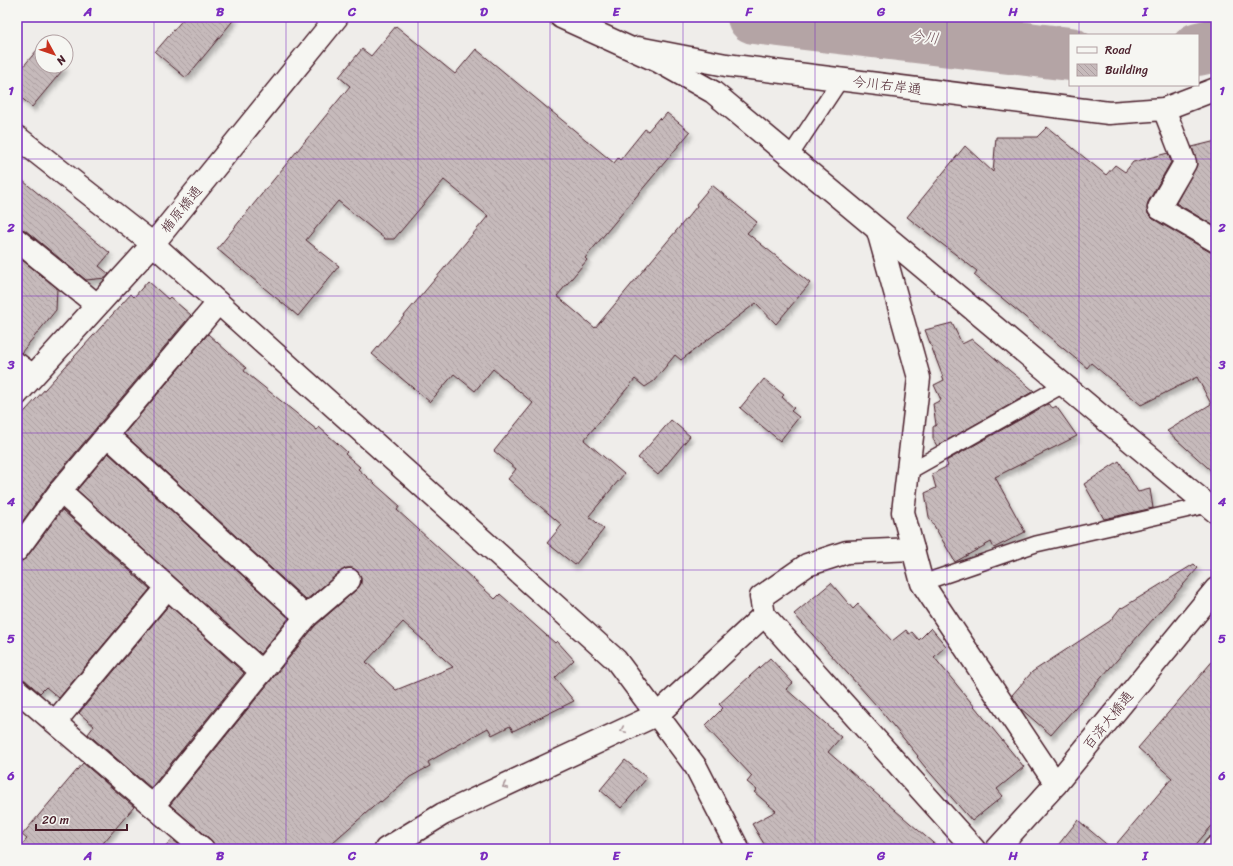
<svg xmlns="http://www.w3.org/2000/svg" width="1233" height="866" viewBox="0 0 1233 866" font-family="Sriracha,'Klee One',sans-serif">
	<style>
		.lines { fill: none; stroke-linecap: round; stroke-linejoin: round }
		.river { stroke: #b4a4a5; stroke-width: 54 }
		.building { fill: url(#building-back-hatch); stroke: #4a1f2b; fill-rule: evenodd; filter: url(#shadow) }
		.service-casing { stroke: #4a1f2b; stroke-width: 18 }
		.minor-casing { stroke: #4a1f2b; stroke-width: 25 }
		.tertiary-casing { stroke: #4a1f2b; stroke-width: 25 }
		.service { stroke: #f6f6f2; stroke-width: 15 }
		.minor { stroke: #f6f6f2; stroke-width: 22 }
		.tertiary { stroke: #f6f6f2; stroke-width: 22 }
		.oneway { stroke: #a99598 }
		.grid { fill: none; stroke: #7b2cbf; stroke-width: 1; stroke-opacity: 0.55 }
		.labels { text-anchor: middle; stroke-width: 3.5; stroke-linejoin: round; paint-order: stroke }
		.street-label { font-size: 14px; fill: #4a1f2b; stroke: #f6f6f2 }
		.water-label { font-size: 15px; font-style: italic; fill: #6f4e56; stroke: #f6f6f2 }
		.neatline { fill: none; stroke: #7b2cbf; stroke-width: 1.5 }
		.grid-label { font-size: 13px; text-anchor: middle; font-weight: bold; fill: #7b2cbf }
	</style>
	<defs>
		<pattern id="building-back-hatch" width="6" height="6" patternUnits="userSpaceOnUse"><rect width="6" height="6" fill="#c6babb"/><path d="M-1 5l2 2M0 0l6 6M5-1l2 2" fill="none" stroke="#ac9fa1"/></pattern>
		<filter id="shadow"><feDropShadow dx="2.5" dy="4.5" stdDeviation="2" flood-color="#0004"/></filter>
	</defs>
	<rect width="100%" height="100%" fill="#efedea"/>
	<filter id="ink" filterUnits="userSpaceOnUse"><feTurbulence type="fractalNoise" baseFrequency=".025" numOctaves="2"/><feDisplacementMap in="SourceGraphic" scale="8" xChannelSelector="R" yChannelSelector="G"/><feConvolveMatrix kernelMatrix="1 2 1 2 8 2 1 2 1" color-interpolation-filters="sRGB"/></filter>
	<g filter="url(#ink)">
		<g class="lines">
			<g class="river">
				<path d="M754,17L1070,54"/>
				<path d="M1198,49L1216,45"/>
			</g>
		</g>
		<g class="building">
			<path d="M185,17H236L186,78L155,52Z"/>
			<path d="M396,26L455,74L476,49L614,163L618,158L620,160L645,129L648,131L659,118L661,120L667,113L690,132L585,258L587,260L557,296L595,328L697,206L696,204L712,185L757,222L747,233L810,283L776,324L756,303L681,360L675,355L654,381L645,387L635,379L584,440L624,474L589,516L604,529L575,565L547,543L562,525L508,479L516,469L494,451L533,403L493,369L475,391L454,374L430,402L372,354L488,216L444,180L394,239H385L338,201L306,240L339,266L298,316L217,249L350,86L339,77L362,49L371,56Z"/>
			<path d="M42,44V66H66L32,107L17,94V74Z"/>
			<path d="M1047,127L1106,175L1115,165L1125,172L1133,162L1168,153L1171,162L1148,202L1147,208L1148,214L1153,219L1210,252L1216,253V475L1167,431L1211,404L1197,377L1141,405L1091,363L1087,368L974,275L977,271L907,217L965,146L993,172L996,137H1037Z"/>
			<path d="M1216,141V227L1176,203L1197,164L1192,147Z"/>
			<path d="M17,176L110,253L99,266L109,274L106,278L86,280L25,230L17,228Z"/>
			<path d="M17,256L57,288L56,310L21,353L17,352Z"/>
			<path d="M148,281L168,299L170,297L191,315L50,483L17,529V420L131,294L134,297Z"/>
			<path d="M952,323L962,344L972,339L1034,391L937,446L933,439V427L936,425L933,404L941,400L934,385L944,380L925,330Z"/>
			<path d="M208,334L246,368L244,371L317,430L319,427L347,452L345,454L360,467L358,469L400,506L397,510L495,599L500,594L555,643L557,641L574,660L555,678L574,701L513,731L510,726L492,735L488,728L428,762L430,766L410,777L381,802L380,801L325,849H215L211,840L170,805L315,626L357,589L361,584V577L358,572L353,568H346L306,600L124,434ZM403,622L453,667L396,690L366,662Z"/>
			<path d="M764,379L784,395L782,397L794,408L791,411L799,417L780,441L740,408Z"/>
			<path d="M1048,404L1053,408L1056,406L1077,436L995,477L1025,532L994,548L991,542L955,562L929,517L925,493L936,488L932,474L948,466L946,461Z"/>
			<path d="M671,420L690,436L658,475L638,458Z"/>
			<path d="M108,453L289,618L260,654L77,490Z"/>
			<path d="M1119,461L1138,492L1150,489L1153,508L1104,519L1084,484Z"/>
			<path d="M62,510L150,589L59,698L46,687L40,693L25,680L17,678V562L22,561L27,557Z"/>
			<path d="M1194,564L1198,568L1051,735L1020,708L1012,695L1032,672L1110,621L1121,607L1122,608Z"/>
			<path d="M831,583L853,609L858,604L892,641L906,630L909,634L912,632L919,640L931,628L946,646L934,657L1024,767L997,789L1003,796L972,821L925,767L917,757L918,756L876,705L794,614Z"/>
			<path d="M169,605L244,673L151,788L88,734L94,726L79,713Z"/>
			<path d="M1216,657V821L1192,849H1055L1078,820L1112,849L1172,778L1138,748Z"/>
			<path d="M770,658L793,683L786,689L841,737L828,752L940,849H767L752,824L776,811L754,792L757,790L747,782L752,776L705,726L723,708L719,704Z"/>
			<path d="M625,760L647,778L621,808L600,790Z"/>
			<path d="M83,763L134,807L98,849H18L27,839L22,835Z"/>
			<path d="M172,839L184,849H163Z"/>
		</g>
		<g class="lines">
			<defs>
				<g id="service">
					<path d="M790,156L841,79"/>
					<path d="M908,472L1063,385"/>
					<path d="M922,583L1036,544L1207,505"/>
				</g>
				<g id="minor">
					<path d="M638,48L726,65L1109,113L1164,109L1216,89"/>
					<path d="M1164,109L1185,163L1159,208L1216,241"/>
					<path d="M878,231L919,378L903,512L922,583L1056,784"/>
					<path d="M17,240L97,305"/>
					<path d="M17,364L33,376"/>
					<path d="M17,394L153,244L337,17"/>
					<path d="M107,435L306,617"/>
					<path d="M60,491L262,672"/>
					<path d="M913,549L847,552L807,565L761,597L764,615L974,849"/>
					<path d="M17,550L60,491L218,303"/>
					<path d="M17,690L203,849"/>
					<path d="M55,722L167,588"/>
					<path d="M153,806L306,617L349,580"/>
					<path d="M386,849L443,814L658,714L764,615"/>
					<path d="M1214,849L1216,847"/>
				</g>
				<g id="tertiary">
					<path d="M561,17L658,61L713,92L1216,512"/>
					<path d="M17,137L153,244L616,660L696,767L738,849"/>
					<path d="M997,849L1056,784L1216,589"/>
				</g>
			</defs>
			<use href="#service" class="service-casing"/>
			<use href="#minor" class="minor-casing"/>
			<use href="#tertiary" class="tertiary-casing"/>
			<use href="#service" class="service"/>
			<use href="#minor" class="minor"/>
			<use href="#tertiary" class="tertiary"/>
		</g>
		<defs><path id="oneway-chevron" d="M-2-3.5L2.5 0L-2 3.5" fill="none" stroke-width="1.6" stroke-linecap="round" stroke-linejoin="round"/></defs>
		<g class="oneway">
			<use href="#oneway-chevron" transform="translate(623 730) rotate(155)"/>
			<use href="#oneway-chevron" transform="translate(505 786) rotate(155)"/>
		</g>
	</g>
	<path class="grid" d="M154,17V849M286,17V849M418,17V849M550,17V849M683,17V849M815,17V849M947,17V849M1079,17V35M1079,85V849M17,159H1216M17,296H1216M17,433H1216M17,570H1216M17,707H1216"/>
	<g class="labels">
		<g class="street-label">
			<text transform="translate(887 85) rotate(7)" y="5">今川右岸通</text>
			<text transform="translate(181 209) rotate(-51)" y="5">楯原橋通</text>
			<text transform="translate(1108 720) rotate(-51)" y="5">百済大橋通</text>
		</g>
		<g class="water-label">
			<text transform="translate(924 37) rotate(7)" y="5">今川</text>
		</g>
	</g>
	<rect width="1233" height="866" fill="none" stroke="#f6f6f2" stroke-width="44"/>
	<rect x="1069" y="34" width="130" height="52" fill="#f6f6f2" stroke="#b1a0a2"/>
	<rect x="1077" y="47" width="20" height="6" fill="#f6f6f2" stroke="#b1a0a2"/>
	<text x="1105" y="54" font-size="12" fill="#4a1f2b">Road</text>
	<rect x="1077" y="64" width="20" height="12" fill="url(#building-back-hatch)" stroke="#b1a0a2"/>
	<text x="1105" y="74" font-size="12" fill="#4a1f2b">Building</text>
	<g transform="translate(54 54) rotate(130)"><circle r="19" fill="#f6f6f2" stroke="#b1a0a2"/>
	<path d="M0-3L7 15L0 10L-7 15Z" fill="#c8321e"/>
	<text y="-6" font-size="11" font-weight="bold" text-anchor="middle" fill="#4a1f2b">N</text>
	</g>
	<path d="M36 824v6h91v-6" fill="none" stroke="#4a1f2b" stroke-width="2"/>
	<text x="42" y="824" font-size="12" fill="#4a1f2b" stroke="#f6f6f2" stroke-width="3" paint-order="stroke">20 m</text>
	<rect x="22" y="22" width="1189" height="822" class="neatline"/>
	<g class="grid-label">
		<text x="88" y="16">A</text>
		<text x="220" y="16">B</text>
		<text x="352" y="16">C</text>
		<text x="484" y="16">D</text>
		<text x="616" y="16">E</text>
		<text x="749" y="16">F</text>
		<text x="881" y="16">G</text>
		<text x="1013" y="16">H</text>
		<text x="1145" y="16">I</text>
		<text x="11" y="95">1</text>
		<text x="1222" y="95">1</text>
		<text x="11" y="232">2</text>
		<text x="1222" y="232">2</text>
		<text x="11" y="369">3</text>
		<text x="1222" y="369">3</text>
		<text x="11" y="506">4</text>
		<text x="1222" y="506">4</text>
		<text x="11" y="643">5</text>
		<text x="1222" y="643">5</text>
		<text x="11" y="780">6</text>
		<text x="1222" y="780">6</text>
		<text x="88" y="860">A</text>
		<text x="220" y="860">B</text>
		<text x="352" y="860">C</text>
		<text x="484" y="860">D</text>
		<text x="616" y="860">E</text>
		<text x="749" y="860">F</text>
		<text x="881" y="860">G</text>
		<text x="1013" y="860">H</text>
		<text x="1145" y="860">I</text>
	</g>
</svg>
